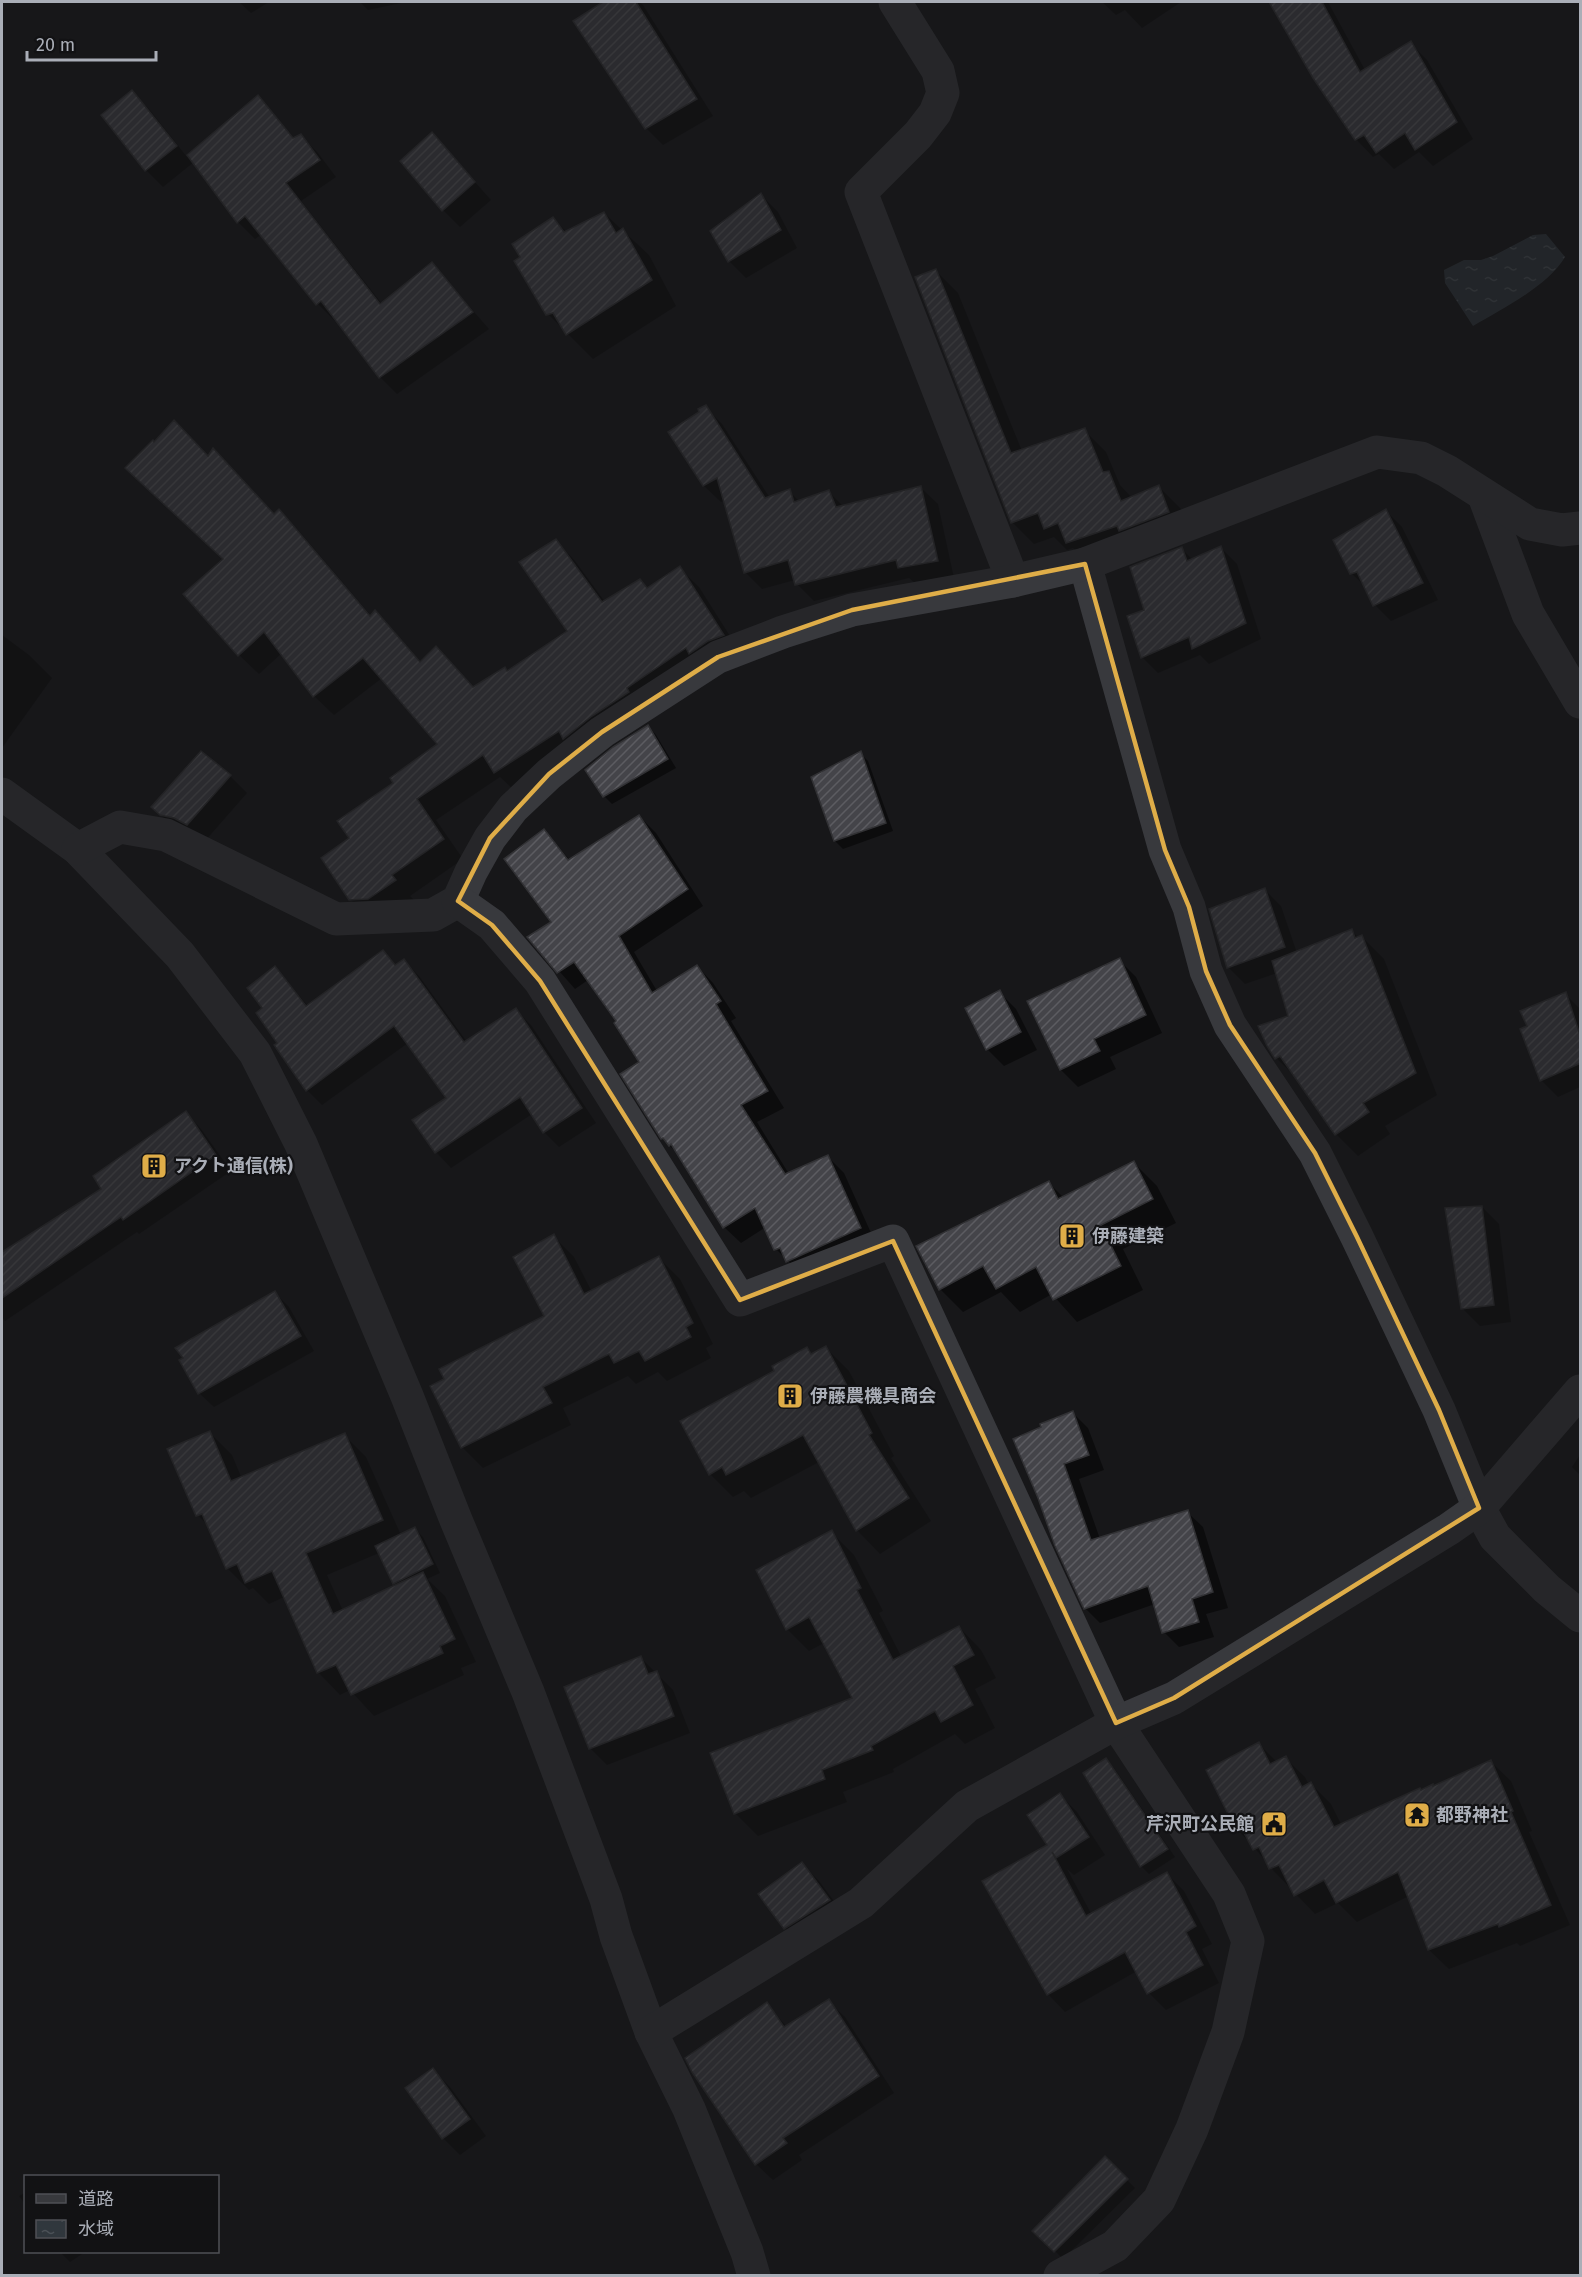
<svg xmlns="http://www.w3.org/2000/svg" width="1582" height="2277" viewBox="0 0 1582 2277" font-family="'Fira Sans','Noto Sans JP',sans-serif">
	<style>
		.water { fill: url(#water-ripples) }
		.shadow { fill: #0007; fill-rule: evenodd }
		.building { fill: url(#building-hatch); stroke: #313134; stroke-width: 1.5 }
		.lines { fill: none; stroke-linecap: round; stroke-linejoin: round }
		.minor { stroke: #38393d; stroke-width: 33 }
		.marked { fill: none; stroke: #dfad48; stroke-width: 4.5; stroke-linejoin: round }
		.labels { text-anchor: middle; stroke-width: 4.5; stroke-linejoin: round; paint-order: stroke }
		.poi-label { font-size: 18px; font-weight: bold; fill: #aaaeb7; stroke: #121214; text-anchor: start }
	</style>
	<defs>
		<pattern id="water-ripples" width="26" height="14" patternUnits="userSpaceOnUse" patternTransform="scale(1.5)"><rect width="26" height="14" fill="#30373d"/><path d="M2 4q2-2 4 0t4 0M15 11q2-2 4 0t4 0" fill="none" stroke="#4b5157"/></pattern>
		<pattern id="building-hatch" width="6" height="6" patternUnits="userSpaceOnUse" patternTransform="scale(1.5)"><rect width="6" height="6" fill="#444449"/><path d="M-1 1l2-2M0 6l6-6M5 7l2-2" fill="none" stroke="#5c5c61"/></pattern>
	</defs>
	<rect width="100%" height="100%" fill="#171719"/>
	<path class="water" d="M1546,234L1565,257C1548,286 1502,309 1473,326L1445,283L1444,270L1464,260H1481L1493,256L1533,235Z"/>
	<g class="shadow">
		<path d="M239,2H269L251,13Z"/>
		<path d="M360,2H406L368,10Z"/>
		<path d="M606,2H639L643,5L713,116L663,145L646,128L575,22Z"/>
		<path d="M1102,2H1181L1142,28L1125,10L1116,15Z"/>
		<path d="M1271,2H1328L1365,70L1410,43L1427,60L1473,139L1433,166L1419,152L1394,169L1379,154L1373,157L1356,139L1314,77Z"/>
		<path d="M132,92L149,109L187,157L258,97L295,139L301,136L318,153L336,177L301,201L382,304L432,264L489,329L397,394L380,377L337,319L335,321L318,304L262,234L255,239L238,222L194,162L163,187L146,170Z"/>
		<path d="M432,134L491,200L460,227L443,210Z"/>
		<path d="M761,195L778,212L797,248L746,278L729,261Z"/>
		<path d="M604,213L649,255L676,306L593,359L548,314L522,258L553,219L567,232Z"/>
		<path d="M936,271L958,293L1022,451L1084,430L1106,452L1120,485L1132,498L1159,487L1181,509L1190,534L1090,564L1073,548L1067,550L1054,537L1034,544L1012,522Z"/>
		<path d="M705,407L722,424L770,498L789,491L799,501L829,492L844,507L921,488L938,504L954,578L916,584L909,578L814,601L797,584L795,580L762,589L745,572L725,500L721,502L704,486L701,413Z"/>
		<path d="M208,457L275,515L279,511L299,531L372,617L375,612L421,663L455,668L474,688L508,672L569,631L556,541L575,561L605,602L640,581L648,589L679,568L699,587L742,655L515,791L500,777L436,820L463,859L410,896L414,900L370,919L350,899L351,838L395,783L440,744L382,678L334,715L314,696L282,653L259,674L239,655Z"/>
		<path d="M1386,511L1402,527L1438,600L1391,621L1375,605L1367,588L1351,573Z"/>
		<path d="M1221,548L1237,564L1261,639L1209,664L1200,655L1158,673L1142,657L1146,611L1182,549L1193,560Z"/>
		<path d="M2,635L29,655L52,678L2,748Z"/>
		<path d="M648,726L656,735L676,768L612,804L604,796Z"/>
		<path d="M860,753L868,761L893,831L843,849L835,841L813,778Z"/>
		<path d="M230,776L247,793L205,841L170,824L153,807Z"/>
		<path d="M639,816L656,833L703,906L634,952L657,991L697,966L713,983L736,1018L731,1021L784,1108L757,1122L789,1174L828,1157L844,1173L876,1244L804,1277L776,1249L766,1227L741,1243L724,1227L679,1155L662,1138L641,1063L598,993L588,980L575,989L530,938L553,922L544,831L570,860Z"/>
		<path d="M1264,889L1281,906L1297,953L1352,931L1359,938L1362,937L1384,959L1437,1095L1385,1126L1390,1134L1358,1156L1336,1134L1299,1080L1276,1058L1290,1017L1277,973L1245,984L1228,967Z"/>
		<path d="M383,952L397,966L404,961L419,976L467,1042L516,1010L531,1025L596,1123L559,1147L544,1132L532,1114L451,1168L436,1152L448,1098L408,1043L322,1105L307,1090L279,1043L264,1009L275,968L308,1006Z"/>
		<path d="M1119,960L1136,977L1162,1033L1110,1057L1116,1069L1078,1087L1061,1070Z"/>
		<path d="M999,992L1016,1009L1037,1050L1004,1066L987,1049Z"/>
		<path d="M1565,994L1580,1009V1087L1558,1097L1541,1080L1529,1027Z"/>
		<path d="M186,1113L201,1129L231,1171L139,1234L137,1232L5,1321L2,1317V1253L103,1189Z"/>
		<path d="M1134,1163L1157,1186L1176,1223L1123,1249L1143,1290L1077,1322L1052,1294L1020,1312L1001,1292L963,1312L940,1289L1049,1183L1064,1198Z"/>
		<path d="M1482,1207L1499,1224L1511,1322L1480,1326L1463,1309Z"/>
		<path d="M553,1236L574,1257L592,1292L659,1258L680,1279L713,1344L706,1348L711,1358L667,1381L658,1372L636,1384L628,1376L563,1408L571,1425L483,1468L462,1447L546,1317Z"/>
		<path d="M275,1293L289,1307L314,1351L214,1407L199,1393Z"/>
		<path d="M826,1348L849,1371L894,1456L891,1458L931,1521L880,1554L857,1530L819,1462L751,1498L744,1491L733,1497L710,1474L807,1349L813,1355Z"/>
		<path d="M1073,1413L1088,1428L1104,1470L1079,1479L1100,1539L1187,1512L1203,1527L1228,1608L1206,1614L1214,1637L1179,1647L1164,1632L1155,1604L1100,1623L1085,1608L1039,1498Z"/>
		<path d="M210,1433L232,1455L242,1479L344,1435L366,1457L401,1535L414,1528L423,1537L440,1573L427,1579L445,1596L476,1662L461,1668L464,1675L374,1716L350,1690L340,1695L318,1672L284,1597L269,1604L253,1588L249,1590L227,1568L210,1528L198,1515L169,1450ZM379,1553L397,1586L343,1611L327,1575Z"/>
		<path d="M1580,1455V1475L1572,1467Z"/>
		<path d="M831,1532L854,1555L883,1611L879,1613L902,1658L959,1627L981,1650L996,1678L975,1689L995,1728L965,1744L955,1734L893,1769L894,1772L843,1792L847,1802L758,1836L735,1813L854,1699L824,1643L809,1651L787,1629Z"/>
		<path d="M641,1658L673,1690L690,1733L607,1765L590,1748Z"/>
		<path d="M1259,1744L1277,1762L1285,1758L1305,1777L1309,1785L1311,1784L1331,1804L1342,1826L1491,1762L1511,1781L1532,1831L1529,1832L1570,1925L1520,1946L1517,1943L1449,1969L1429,1950L1409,1896L1357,1922L1338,1903L1315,1914L1271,1868L1268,1863L1237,1829L1208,1770Z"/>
		<path d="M1106,1760L1114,1768L1175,1857L1149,1874L1141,1866Z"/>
		<path d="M1060,1795L1077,1812L1105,1855L1074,1875L1067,1869L1092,1915L1167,1874L1184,1891L1212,1944L1202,1949L1219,1983L1166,2010L1149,1993L1137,1971L1065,2012L1048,1994L984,1882L1049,1846Z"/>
		<path d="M802,1864L819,1881L846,1917L802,1945L785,1928Z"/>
		<path d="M828,2001L845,2017L894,2093L799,2155L802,2160L773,2180L756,2164L766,2004L787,2027Z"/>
		<path d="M433,2070L450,2087L486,2136L460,2155L443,2138L407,2088Z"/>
		<path d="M1105,2158L1135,2188L1063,2259L1034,2230Z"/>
		<path d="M26,2192V2205L19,2196Z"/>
		<path d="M60,2252H85L70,2262Z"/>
	</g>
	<g class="building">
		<path d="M603,2H636L697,99L645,129L573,21Z"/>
		<path d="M1269,2H1322L1360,72L1411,41L1457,122L1415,150L1405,133L1376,153L1364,135L1355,140L1313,78Z"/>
		<path d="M132,90L177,146L145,171L101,115Z"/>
		<path d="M258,95L293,138L301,134L320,160L286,183L380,304L432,262L473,312L379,378L321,301L316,305L245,216L237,223L187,155Z"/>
		<path d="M432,132L475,182L442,211L400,161Z"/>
		<path d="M761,193L781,230L728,262L710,231Z"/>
		<path d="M604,212L616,233L623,228L652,280L566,335L553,313L546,315L514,261L520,257L512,244L553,217L564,232Z"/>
		<path d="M936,269L1011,453L1085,428L1103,472L1109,471L1121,501L1159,485L1169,512L1119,531L1117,526L1066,543L1058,523L1044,529L1038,513L1011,523L915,277Z"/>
		<path d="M706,405L765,498L790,489L794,502L829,490L836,507L921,486L938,561L898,568L896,560L795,585L788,560L744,573L717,478L703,486L668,432L699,412L698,409Z"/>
		<path d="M174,420L208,456L213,448L274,514L279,509L370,616L375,610L420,662L436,646L473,687L505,667L507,671L567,631L519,562L556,539L602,602L640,579L647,588L680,566L724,635L708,641L689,654L686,648L627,688L629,692L592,716L563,739L559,731L494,773L483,755L417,799L444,839L392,875L396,880L368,899L349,900L321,858L349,838L337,821L393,783L390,778L437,744L363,658L313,697L264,632L238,656L183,594L223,559L125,468L153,440L154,442Z"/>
		<path d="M1386,509L1423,583L1373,606L1357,572L1350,574L1333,540Z"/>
		<path d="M1221,546L1246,623L1192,649L1189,637L1141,658L1127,616L1144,610L1130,567L1182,547L1187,561Z"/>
		<path d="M648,725L668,759L603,797L585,770L613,747Z"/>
		<path d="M201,751L231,775L187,825L174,818L160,815L151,807Z"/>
		<path d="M861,751L886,823L834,841L811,777Z"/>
		<path d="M639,815L688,889L619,936L652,993L697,965L721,1001L716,1004L768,1091L741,1105L785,1174L828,1155L861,1228L786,1262L780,1248L774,1250L755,1208L723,1228L671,1144L669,1146L663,1138L661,1139L620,1074L639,1062L614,1023L616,1021L574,962L557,973L527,937L551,922L504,859L544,829L568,860Z"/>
		<path d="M1265,888L1285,947L1227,968L1209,909Z"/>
		<path d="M1352,929L1355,938L1362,935L1416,1073L1363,1103L1369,1112L1335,1135L1280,1056L1275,1059L1267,1046L1258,1026L1288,1016L1272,961Z"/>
		<path d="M383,950L395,965L404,959L464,1042L516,1008L582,1108L543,1133L520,1097L435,1153L412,1120L446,1098L394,1026L306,1091L274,1045L277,1043L256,1013L262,1008L247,988L275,966L306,1006Z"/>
		<path d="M1120,958L1146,1015L1094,1039L1100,1051L1060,1070L1027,1001Z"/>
		<path d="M1000,990L1021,1032L986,1050L965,1008Z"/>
		<path d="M1566,992L1581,1038V1063L1540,1081L1520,1029L1527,1026L1520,1011Z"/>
		<path d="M186,1111L216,1155L123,1220L121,1217L2,1298V1252L101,1189L93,1176Z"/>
		<path d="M1134,1161L1153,1199L1101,1225L1121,1266L1053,1300L1036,1267L996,1289L983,1266L939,1290L916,1246L1049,1181L1058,1199Z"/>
		<path d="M1482,1206L1494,1305L1461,1309L1445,1208Z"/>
		<path d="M554,1234L584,1294L659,1256L693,1323L686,1327L691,1337L645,1361L639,1351L614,1363L609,1354L543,1387L552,1403L461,1448L430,1386L444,1379L439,1369L544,1316L513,1257Z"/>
		<path d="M275,1291L301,1336L198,1394L179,1360L183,1358L175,1348Z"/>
		<path d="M826,1346L872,1433L869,1435L909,1498L856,1531L803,1435L726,1475L722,1467L709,1475L680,1421L774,1371L772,1366L807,1347L811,1354Z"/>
		<path d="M1073,1411L1089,1455L1064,1464L1091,1540L1188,1510L1213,1592L1192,1599L1199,1622L1162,1633L1148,1586L1084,1609L1055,1546L1038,1498L1013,1439L1041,1427L1040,1424Z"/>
		<path d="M210,1431L231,1481L345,1433L383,1520L306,1553L333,1614L423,1572L455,1639L440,1646L443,1653L351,1695L336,1665L317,1673L272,1571L245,1583L237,1564L226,1569L202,1514L196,1516L167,1449Z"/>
		<path d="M415,1527L433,1564L393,1584L375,1546Z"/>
		<path d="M832,1530L861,1588L857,1590L893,1660L959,1626L974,1655L953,1666L973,1705L941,1722L935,1711L871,1746L873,1750L822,1770L825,1779L734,1814L710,1753L852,1698L809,1617L786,1630L756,1570Z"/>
		<path d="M641,1656L648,1674L657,1671L674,1716L589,1749L564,1687Z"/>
		<path d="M1259,1742L1270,1764L1286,1756L1302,1787L1311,1782L1334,1827L1420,1788L1421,1790L1433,1784V1786L1491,1760L1513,1811L1511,1812L1551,1905L1499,1927L1498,1924L1428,1950L1398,1872L1336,1903L1324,1880L1294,1896L1279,1865L1269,1869L1259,1847L1253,1850L1241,1827L1236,1830L1206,1770Z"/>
		<path d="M1106,1758L1168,1849L1140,1867L1083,1773Z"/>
		<path d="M1060,1793L1089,1837L1056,1858L1052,1852L1086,1916L1167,1872L1196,1926L1186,1932L1203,1965L1147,1994L1125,1952L1047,1995L982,1881L1047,1845L1027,1815Z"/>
		<path d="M802,1862L830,1900L784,1929L758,1894Z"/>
		<path d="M829,1999L879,2076L783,2138L787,2143L755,2165L692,2072L685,2058L767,2002L784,2027Z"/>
		<path d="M433,2068L470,2119L442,2139L405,2088Z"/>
		<path d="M1105,2156L1128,2179L1054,2252L1032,2231Z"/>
	</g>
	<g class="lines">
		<g class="minor">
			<path d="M895,2L938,71L943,93L935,113L918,135L861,192L1013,581"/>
			<path d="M1484,496L1528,614L1580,702"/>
			<path d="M1085,564L1165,850L1189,907L1206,971L1230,1025L1315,1153L1357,1237L1439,1410L1479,1508L1495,1537L1547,1589L1580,1616"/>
			<path d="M2,794L78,849L180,955L255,1053L301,1144L407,1396L456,1520L528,1692L606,1899L616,1936L651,2032L689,2109L747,2252L754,2276"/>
			<path d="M78,849L120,827L166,835L336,919L433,915L458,901L471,872L490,838L513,808L549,774L602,732L718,657L783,632L852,610L1013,581L1085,564L1377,452L1421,458L1447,471L1530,524L1562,530L1580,528"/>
			<path d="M458,901L492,925L540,981L740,1300L893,1241L1116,1723L1229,1894L1248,1941L1228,2032L1192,2129L1159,2200L1115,2246L1060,2276"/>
			<path d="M651,2032L861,1903L967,1806L1116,1723L1174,1698L1449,1529L1479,1508L1580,1391"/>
		</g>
	</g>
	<path d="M0 0H1582V2277H0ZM1085,564L1165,850L1189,907L1206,971L1230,1025L1315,1153L1357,1237L1439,1410L1479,1508L1174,1698L1116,1723L893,1241L740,1300L540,981L492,925L458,901L490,838L549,774L602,732L718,657L852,610Z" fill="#171719" fill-opacity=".55" fill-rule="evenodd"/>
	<path class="marked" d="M1085,564L1165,850L1189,907L1206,971L1230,1025L1315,1153L1357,1237L1439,1410L1479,1508L1174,1698L1116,1723L893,1241L740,1300L540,981L492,925L458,901L490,838L549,774L602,732L718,657L852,610Z"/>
	<defs>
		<symbol id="building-square" viewBox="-11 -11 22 22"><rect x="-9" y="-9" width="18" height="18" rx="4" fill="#dfad48" stroke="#121214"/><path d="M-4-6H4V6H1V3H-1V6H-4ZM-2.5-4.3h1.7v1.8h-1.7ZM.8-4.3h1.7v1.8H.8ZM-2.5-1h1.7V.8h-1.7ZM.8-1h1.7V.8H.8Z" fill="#111"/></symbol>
		<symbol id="temple-square" viewBox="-11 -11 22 22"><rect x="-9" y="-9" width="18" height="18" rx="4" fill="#dfad48" stroke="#121214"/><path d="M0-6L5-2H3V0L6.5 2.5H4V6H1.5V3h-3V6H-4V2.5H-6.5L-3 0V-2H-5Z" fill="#111"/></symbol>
		<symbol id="civic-square" viewBox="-11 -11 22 22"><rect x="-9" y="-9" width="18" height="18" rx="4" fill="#dfad48" stroke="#121214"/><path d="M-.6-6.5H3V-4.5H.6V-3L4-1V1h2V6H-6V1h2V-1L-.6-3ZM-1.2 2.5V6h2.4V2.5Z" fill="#111"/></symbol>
	</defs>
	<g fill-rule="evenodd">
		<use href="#building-square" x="139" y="1151" width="30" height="30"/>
		<use href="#building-square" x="1057" y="1221" width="30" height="30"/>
		<use href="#building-square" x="775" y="1381" width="30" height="30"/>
		<use href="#temple-square" x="1402" y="1800" width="30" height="30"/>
		<use href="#civic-square" x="1259" y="1809" width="30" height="30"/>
	</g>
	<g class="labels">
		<g class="poi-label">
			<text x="174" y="1172">アクト通信(株)</text>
			<text x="1092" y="1242">伊藤建築</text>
			<text x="810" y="1402">伊藤農機具商会</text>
			<text x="1436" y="1821">都野神社</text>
			<text x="1254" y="1830" text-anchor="end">芹沢町公民館</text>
		</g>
	</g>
	<rect width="1582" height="2277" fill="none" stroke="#aaaeb7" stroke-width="6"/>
	<rect x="24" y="2175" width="195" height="78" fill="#121214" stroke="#4f5055" stroke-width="1.5"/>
	<rect x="36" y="2194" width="30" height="9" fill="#38393d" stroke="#4f5055" stroke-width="1.5"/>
	<text x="78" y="2205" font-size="18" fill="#aaaeb7">道路</text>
	<rect x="36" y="2220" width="30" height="18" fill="url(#water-ripples)" stroke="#4f5055" stroke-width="1.5"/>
	<text x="78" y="2235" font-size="18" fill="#aaaeb7">水域</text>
	<path d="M27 51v9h129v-9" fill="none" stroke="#aaaeb7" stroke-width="3"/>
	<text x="36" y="51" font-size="18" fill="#aaaeb7" stroke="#121214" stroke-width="4.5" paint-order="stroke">20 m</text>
</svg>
